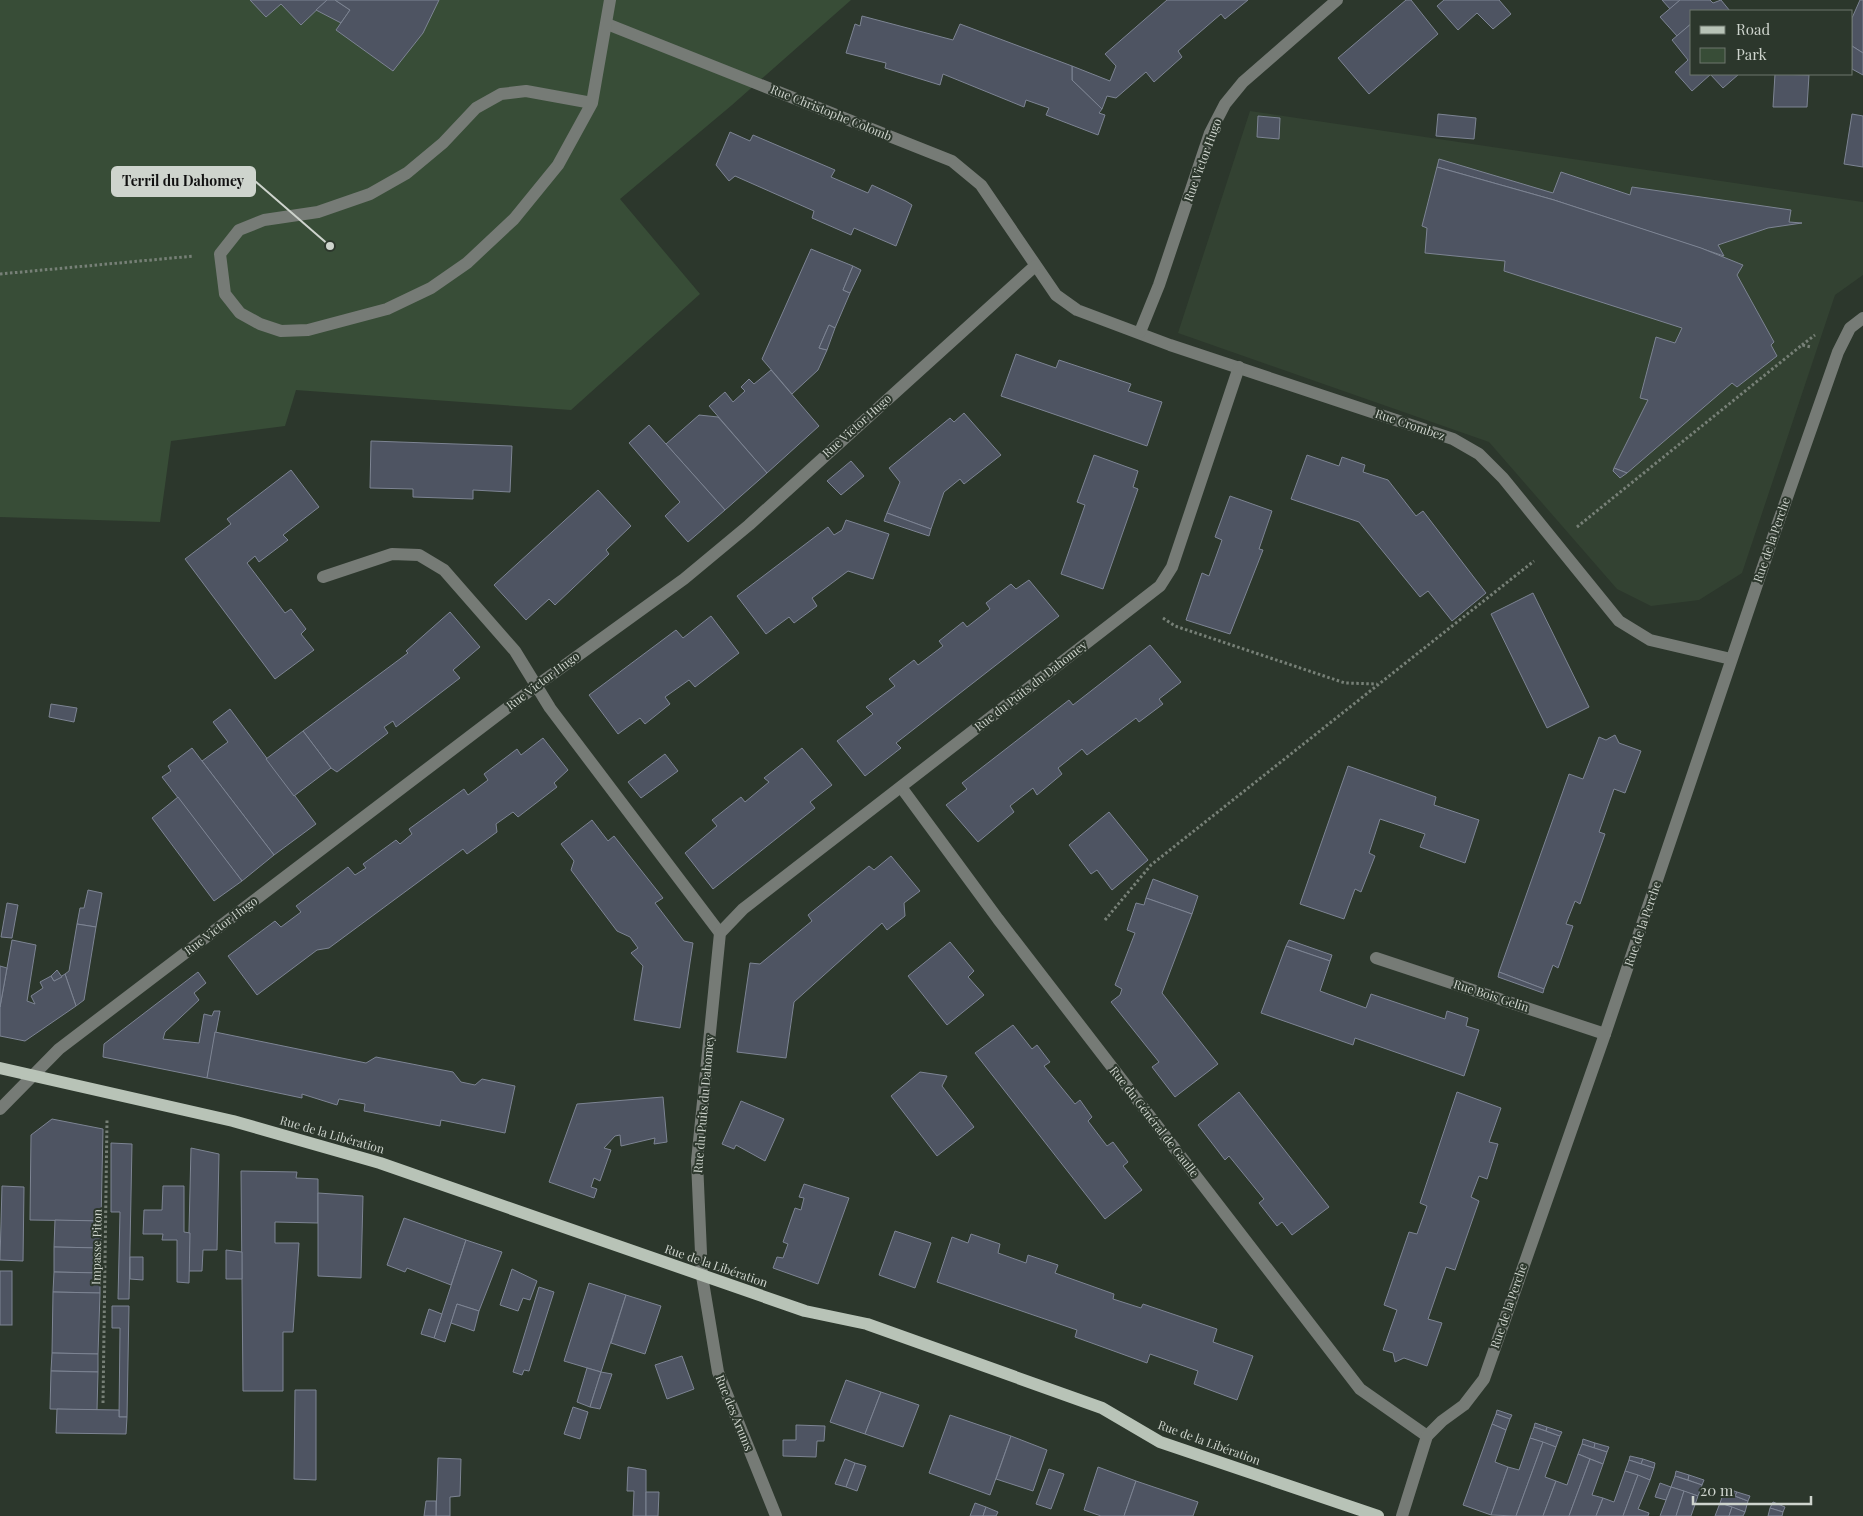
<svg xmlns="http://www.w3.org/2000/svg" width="1863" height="1516" viewBox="0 0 1863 1516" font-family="'Playfair Display',serif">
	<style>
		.built { fill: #334232 }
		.green { fill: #384d37 }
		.building { fill: #4e5462; stroke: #7d8493 }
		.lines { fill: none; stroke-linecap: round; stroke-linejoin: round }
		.path { stroke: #778077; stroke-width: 3; stroke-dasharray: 2.5 2.5; stroke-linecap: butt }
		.minor { stroke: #767b76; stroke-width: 12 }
		.major { stroke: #b8c3b7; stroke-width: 12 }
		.labels { text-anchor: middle; stroke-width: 4; stroke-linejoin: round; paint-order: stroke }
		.street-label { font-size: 12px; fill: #ced4cd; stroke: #2c372c }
		.leader { fill: none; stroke: #ced4cd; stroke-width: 2 }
		.callout-dot { fill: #ced4cd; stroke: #2c372c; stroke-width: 2 }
		.callout { fill: #ced4cd; stroke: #ced4cd; stroke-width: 2 }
		.callout-label { font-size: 14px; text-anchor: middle; font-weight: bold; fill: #111 }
	</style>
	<rect width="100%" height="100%" fill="#2c372c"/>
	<path class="built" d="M1250,111L1863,202V275L1835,295L1742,573L1699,600L1651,606L1617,589L1489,442L1178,333Z"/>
	<path class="green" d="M0,0H851L732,105L620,199L700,294L571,410L296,390L285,426L171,441L160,522L0,517Z"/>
	<g class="building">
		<path d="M250,0H327L301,25L281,4L266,17Z"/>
		<path d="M327,0H335L350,10L341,23L316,10Z"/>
		<path d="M335,0H439L423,33L393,71L336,30L350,10Z"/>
		<path d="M1167,0H1248L1225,19L1221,14L1178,51L1182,57L1154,82L1146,72L1116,98L1107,96L1102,109L1072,80V66L1110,81L1116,66L1105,54Z"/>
		<path d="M1406,0H1411L1438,34L1369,94L1338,58Z"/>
		<path d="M1444,0H1499L1511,14L1493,29L1477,13L1458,30L1437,6Z"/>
		<path d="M1662,0H1680L1670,9Z"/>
		<path d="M1680,0H1710L1713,3L1721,0L1730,11H1692V23L1677,36L1660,17Z"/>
		<path d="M1860,0H1863V53L1852,46V18Z"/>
		<path d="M862,16L953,40L960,24L1072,66V80L1102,109L1099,113L1105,115L1098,135L1046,115L1049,108L1026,100L1024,107L943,74L940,85L885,68L886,63L846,53L855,24L860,26Z"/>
		<path d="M1692,23V74H1711L1692,91L1675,72L1688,60L1672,40Z"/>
		<path d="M1852,46L1863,53V75L1852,69Z"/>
		<path d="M1710,74H1739L1723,88Z"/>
		<path d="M1775,74L1809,75L1807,107H1773Z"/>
		<path d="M1438,114L1476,118L1474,139L1436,136Z"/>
		<path d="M1852,114L1863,116V167L1844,164Z"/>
		<path d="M1258,116L1280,118L1279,139L1257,137Z"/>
		<path d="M730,132L750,141L753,135L835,170L831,177L868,193L872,185L906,201L912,205L896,246L854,228L851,235L812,218L814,211L735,176L729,181L716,165Z"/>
		<path d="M1439,159L1553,193L1561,172L1630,195L1632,187L1791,210L1789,222L1802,223L1768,228L1718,245L1724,256L1554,200L1437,167Z"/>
		<path d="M1437,167L1554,200L1701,248L1743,265L1737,275L1774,342L1771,345L1777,356L1737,387L1732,383L1627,473L1614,468L1648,400L1640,398L1656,337L1675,343L1682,328L1504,271L1505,261L1425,253L1427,228L1422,226Z"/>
		<path d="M811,249L853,266L843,290L850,293L835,328L829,325L819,348L827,350L818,370L792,394L762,359Z"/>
		<path d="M853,266L861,270L850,293L843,290Z"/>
		<path d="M829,325L835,328L827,350L819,348Z"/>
		<path d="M1016,354L1056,368L1059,360L1131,384L1128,391L1162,402L1147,446L1001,396Z"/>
		<path d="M771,370L819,426L767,473L709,406L725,392L733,402L745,391L741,387L749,379L754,384Z"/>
		<path d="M964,413L1001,455L964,484L960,479L944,492L931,529L887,513L900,482L889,468L950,418L954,422Z"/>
		<path d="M699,415L718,417L767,473L725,510L666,444Z"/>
		<path d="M649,425L725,510L688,542L665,516L680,502L629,443Z"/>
		<path d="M371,441L512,446L510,492L473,490V499L413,497V489L370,488Z"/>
		<path d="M1094,455L1138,471L1133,487L1138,489L1103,589L1061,574L1085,505L1077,502Z"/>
		<path d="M1307,455L1339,466L1342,457L1365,465L1363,472L1388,480L1416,516L1423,511L1486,593L1452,621L1428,591L1420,597L1359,522L1291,499Z"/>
		<path d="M851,461L864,476L841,495L827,481Z"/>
		<path d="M1614,468L1627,473L1620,478L1613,471Z"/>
		<path d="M291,470L319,507L283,535L288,540L259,562L255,556L247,563L285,613L291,609L306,629L301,634L314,650L275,679L185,559L231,524L227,519Z"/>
		<path d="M598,490L631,526L606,550L609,554L555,605L549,599L526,620L494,585Z"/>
		<path d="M1230,496L1272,511L1259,549L1263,550L1230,634L1186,620L1202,573L1209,576L1222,540L1215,537Z"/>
		<path d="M887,513L931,529L929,536L884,521Z"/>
		<path d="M846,520L889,534L873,579L848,571L812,598L817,606L794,623L789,617L766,634L737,596L828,527L834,535L842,530Z"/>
		<path d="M1029,580L1059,616L896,743L901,748L865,776L837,741L873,714L866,707L895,686L889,679L914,660L918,665L943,646L939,641L963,622L967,627L990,609L986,603L1011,584L1016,589Z"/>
		<path d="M1533,593L1589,707L1547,728L1491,614Z"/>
		<path d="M450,612L480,647L453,670L460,678L396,727L393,721L384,727L388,733L337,772L331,768L303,731L408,653L406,651Z"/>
		<path d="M711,616L739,653L695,687L689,680L665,697L670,704L645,724L640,718L618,734L589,695L676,630L683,638Z"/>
		<path d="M1150,645L1181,682L1159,699L1163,704L1139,722L1136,718L1087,755L1082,749L1058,768L1062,774L1037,795L1033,788L1010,806L1014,812L978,842L946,805L967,789L962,783L1069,700L1073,705Z"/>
		<path d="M51,704L77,708L74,722L49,717Z"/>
		<path d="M230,709L316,824L274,855L202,761L228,742L213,722Z"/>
		<path d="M303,731L331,768L294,796L266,759Z"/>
		<path d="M1615,735L1619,743L1641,751L1625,793L1614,789L1599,832L1605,834L1580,904L1575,901L1566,924L1573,926L1558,968L1553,965L1544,989L1499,972L1569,774L1583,779L1599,737L1606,740Z"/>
		<path d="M543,738L568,770L554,783L557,787L518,817L513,812L496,824L497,832L467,854L463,849L329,948L317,950L257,995L228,956L275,921L281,927L301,912L296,906L348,867L355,875L366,868L363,864L396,840L400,844L412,834L409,829L464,789L468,795L488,780L484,774L517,749L521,755Z"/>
		<path d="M192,748L274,855L242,881L162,777L171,771L168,766Z"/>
		<path d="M802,748L832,785L810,802L815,808L713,889L685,853L717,826L712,820L741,797L745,802L769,782L764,778Z"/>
		<path d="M665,754L678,771L641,798L628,782Z"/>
		<path d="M1348,766L1436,797L1434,805L1479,820L1465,863L1420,847L1425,834L1380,819L1369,853L1375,856L1361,892L1355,889L1344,919L1300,904Z"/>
		<path d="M178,797L242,881L214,901L152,818Z"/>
		<path d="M1109,812L1148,860L1112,890L1097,870L1091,874L1069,845Z"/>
		<path d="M592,820L608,841L614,836L663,898L655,903L684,941L693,943L680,1028L634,1020L643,966L631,953L638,948L630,937L617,931L571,870L574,861L561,844Z"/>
		<path d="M891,856L920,891L904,903L905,916L887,930L882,923L794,1002L786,1058L737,1052L750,963L760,964L812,921L808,915L869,866L874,870Z"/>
		<path d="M1153,879L1198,896L1192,914L1146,898Z"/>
		<path d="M88,890L102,893L96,927L77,924L80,908H84Z"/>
		<path d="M1146,898L1192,914L1162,993L1218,1064L1175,1097L1152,1067L1159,1062L1111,1002L1120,995L1122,989L1115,985L1135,933L1127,930L1136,903L1144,905Z"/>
		<path d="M7,903L18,905L12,938L1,937Z"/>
		<path d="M77,924L96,927L84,1000L76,1006L65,974L69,971Z"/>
		<path d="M12,940L36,945L27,1001L35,1004L31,996L43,988L40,982L51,976L54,981L65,974L76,1006L25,1041L0,1036V1007Z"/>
		<path d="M1289,940L1332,955L1330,961L1286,946Z"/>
		<path d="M950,942L974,971L968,977L984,995L947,1025L908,976Z"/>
		<path d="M1286,946L1330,961L1320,991L1366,1008L1371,994L1445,1019L1447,1011L1468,1018L1466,1026L1479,1030L1464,1076L1355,1038L1353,1045L1261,1013Z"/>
		<path d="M0,966L7,968L0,1007Z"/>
		<path d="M57,970L62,977L54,981L51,976Z"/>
		<path d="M198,972L206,983L194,993L199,1000L165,1032L163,1039L199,1043L204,1014L212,1016L214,1011H220L207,1078L103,1057L104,1044Z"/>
		<path d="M1499,972L1544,989L1543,993L1498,977Z"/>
		<path d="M1013,1025L1032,1049L1037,1045L1050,1062L1044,1066L1075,1104L1080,1100L1092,1117L1088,1121L1107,1146L1113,1142L1128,1162L1123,1166L1142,1190L1105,1219L975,1053Z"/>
		<path d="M215,1032L366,1063L376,1057L453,1072L461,1082L475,1085L482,1079L515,1086L505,1133L441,1120L440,1126L364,1111L365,1104L339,1099L337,1105L302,1094V1098L207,1078Z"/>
		<path d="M920,1072L947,1076L942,1086L974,1127L937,1156L891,1096Z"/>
		<path d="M1239,1092L1329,1207L1292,1235L1282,1222L1277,1226L1259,1203L1264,1199L1229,1156L1225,1160L1198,1125Z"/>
		<path d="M1457,1092L1501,1108L1489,1142L1498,1144L1487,1179L1479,1176L1471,1197L1479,1201L1455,1270L1446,1267L1428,1319L1442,1323L1427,1366L1404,1358L1395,1362L1393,1353L1383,1350L1397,1310L1384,1305L1409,1232L1417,1234L1427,1206L1420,1203Z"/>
		<path d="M663,1097L667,1142L654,1144L655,1138L621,1146L620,1135L615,1136L604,1148L611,1150L600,1181L594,1178L591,1187L597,1189L594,1198L549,1182L577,1104Z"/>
		<path d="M741,1101L784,1119L765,1161L736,1145L734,1149L722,1144Z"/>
		<path d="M52,1119L103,1129L101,1221L30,1220L31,1135Z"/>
		<path d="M111,1143L132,1144L129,1299H118L120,1212H111Z"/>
		<path d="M191,1148L219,1154L217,1250H203L202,1271H188Z"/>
		<path d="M241,1171L297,1172L296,1178L318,1179V1223L275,1222V1243H299L293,1332H283V1391H243Z"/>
		<path d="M804,1184L849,1198L818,1284L773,1268L777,1257L783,1258L788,1244L783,1242L795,1208L801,1210L804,1198L799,1197Z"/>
		<path d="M2,1186L24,1187L23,1261L0,1260Z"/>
		<path d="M163,1186H184V1232L190,1233L189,1283L177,1282V1240H162L163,1234H143L144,1210H162Z"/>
		<path d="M318,1193L363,1196L361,1278L318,1276Z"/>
		<path d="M404,1218L466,1240L451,1285L407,1268L405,1272L387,1265Z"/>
		<path d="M55,1220L101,1221V1248L54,1247Z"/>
		<path d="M895,1231L931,1243L915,1288L879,1275Z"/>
		<path d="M971,1234L1000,1244L998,1253L1026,1263L1028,1255L1058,1265L1055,1273L1114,1294L1113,1299L1141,1308L1143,1304L1217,1329L1213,1342L1253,1356L1237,1400L1194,1384L1198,1371L1150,1354L1147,1363L1075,1337L1077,1330L937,1282L952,1237L968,1243Z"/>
		<path d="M466,1240L502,1252L479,1311L457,1304L445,1342L434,1338Z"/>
		<path d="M54,1247L101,1248L100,1273L54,1272Z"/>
		<path d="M226,1250L242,1252V1279H226Z"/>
		<path d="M130,1257H143V1280L130,1279Z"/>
		<path d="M512,1269L537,1281L530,1300L523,1298L518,1311L500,1305Z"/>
		<rect x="0" y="1271" width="12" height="54"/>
		<path d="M54,1272L100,1273V1293L53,1292Z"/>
		<path d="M589,1283L626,1295L601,1372L564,1361Z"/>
		<path d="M539,1287L554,1292L529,1371L524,1370L522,1375L513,1372Z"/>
		<path d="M53,1292L100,1293L98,1354L52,1353Z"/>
		<path d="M626,1295L661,1306L645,1354L611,1343Z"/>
		<path d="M457,1304L479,1311L474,1331L451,1323Z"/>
		<path d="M112,1306H129L127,1417H119L120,1328H112Z"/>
		<path d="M429,1309L442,1314L434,1338L421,1334Z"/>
		<path d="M52,1353L98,1354V1372L51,1371Z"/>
		<path d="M682,1356L694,1389L667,1399L655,1365Z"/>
		<path d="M587,1368L601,1372L590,1407L577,1402Z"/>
		<path d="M51,1371L98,1372L97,1410L50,1409Z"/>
		<path d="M601,1372L612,1374L600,1409L590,1407Z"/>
		<path d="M846,1380L881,1392L865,1434L830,1422Z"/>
		<path d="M295,1390H316V1480L294,1479Z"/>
		<path d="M881,1392L919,1405L903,1447L865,1434Z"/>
		<path d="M573,1407L588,1412L580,1439L564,1434Z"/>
		<path d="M57,1409L119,1410V1417H127L126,1434L56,1433Z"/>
		<path d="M1497,1410L1512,1415L1510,1419L1496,1414Z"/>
		<path d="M1496,1414L1510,1419L1506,1430L1492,1424Z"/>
		<path d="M950,1415L1011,1436L990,1495L929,1473Z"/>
		<path d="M1535,1423L1547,1427L1546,1431L1534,1427Z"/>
		<path d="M1492,1424L1506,1430L1495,1462L1508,1467L1491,1515L1463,1505Z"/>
		<path d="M796,1425L825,1426L824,1441H817L816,1457L783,1456V1440H796Z"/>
		<path d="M1534,1427L1560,1436L1556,1447L1530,1438Z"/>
		<path d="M1547,1427L1562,1432L1560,1436L1546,1431Z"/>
		<path d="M1011,1436L1047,1450L1033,1491L996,1479Z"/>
		<path d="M1530,1438L1543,1442L1516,1516L1491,1515L1508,1467L1519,1470Z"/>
		<path d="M1583,1439L1595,1443L1594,1448L1582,1444Z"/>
		<path d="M1543,1442L1556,1447L1545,1477L1556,1481L1543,1516H1516Z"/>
		<path d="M1595,1443L1609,1447L1607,1452L1594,1448Z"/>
		<path d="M1582,1444L1607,1452L1603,1464L1578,1454Z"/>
		<path d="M1578,1454L1590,1459L1569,1516H1543L1556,1481L1567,1485Z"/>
		<path d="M1630,1456L1643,1459L1641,1464L1629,1460Z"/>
		<path d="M438,1458L461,1459L460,1496L450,1497V1516H436Z"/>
		<path d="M845,1459L855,1463L846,1487L835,1484Z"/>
		<path d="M1590,1459L1603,1464L1592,1495L1603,1498L1596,1516H1569Z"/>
		<path d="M1643,1459L1655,1463L1654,1468L1641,1464Z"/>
		<path d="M1629,1460L1654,1468L1650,1480L1625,1471Z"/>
		<path d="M855,1463L866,1466L857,1491L846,1487Z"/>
		<path d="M628,1467L646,1470V1516H633L634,1491H627Z"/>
		<path d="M1098,1467L1136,1481L1124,1516H1101L1084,1510Z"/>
		<path d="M1049,1469L1064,1474L1051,1509L1036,1504Z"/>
		<path d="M1625,1471L1638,1475L1623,1516H1596L1603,1498L1614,1502Z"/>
		<path d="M1676,1471L1689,1475L1688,1480L1675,1476Z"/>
		<path d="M1638,1475L1650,1480L1638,1509L1649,1513L1648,1516H1623Z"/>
		<path d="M1689,1475L1704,1480L1702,1485L1688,1480Z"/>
		<path d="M1675,1476L1702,1485L1698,1496L1671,1487Z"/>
		<path d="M1136,1481L1198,1502L1193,1516H1124Z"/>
		<path d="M1660,1483L1671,1487L1666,1500L1655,1497Z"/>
		<path d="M1671,1487L1684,1491L1676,1516H1660Z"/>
		<path d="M1726,1488L1737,1492L1735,1496L1724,1492Z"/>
		<path d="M1684,1491L1698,1496L1691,1516H1676Z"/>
		<path d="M646,1492H659L658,1516H646Z"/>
		<path d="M1724,1492L1748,1501L1745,1512L1720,1503Z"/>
		<path d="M1737,1492L1750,1496L1748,1501L1735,1496Z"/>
		<path d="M426,1501H436V1516H424Z"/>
		<path d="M1773,1502L1785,1507L1783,1512L1770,1508Z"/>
		<path d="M975,1503L986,1507L983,1516H970Z"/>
		<path d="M1720,1503L1732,1507L1729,1516H1715Z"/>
		<path d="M986,1507L998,1512L996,1516H983Z"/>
		<path d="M1732,1507L1745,1512L1743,1516H1729Z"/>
		<path d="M1770,1508L1783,1512L1782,1516H1768Z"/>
	</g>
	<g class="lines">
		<g class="path">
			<path d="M0,274L194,256"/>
			<path d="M1802,345L1815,335"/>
			<path d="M1577,527L1802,345L1811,347"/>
			<path d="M1163,618L1175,626L1345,683L1377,684"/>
			<path d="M1105,920L1151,865L1534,561"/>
			<path d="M103,1403L107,1120"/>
		</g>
		<g class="minor">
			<path d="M607,24L952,161L981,185L1056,295L1077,310L1170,345L1453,439L1479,454L1503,478L1619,621L1650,640L1731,659"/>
			<path d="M592,103L526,91L501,94L476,108L443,143L407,173L370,194L318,212L264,220L239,230L220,254L225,294L240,313L260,324L281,331L308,330L387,309L431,288L467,263L514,219L558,165L592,103L610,0"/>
			<path d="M1140,332L1159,285L1210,133L1225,104L1243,82L1337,0"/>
			<path d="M323,577L392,554L419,555L444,570L515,651L550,708L720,933"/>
			<path d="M901,787L998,919L1360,1389L1427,1436"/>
			<path d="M1376,958L1605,1034"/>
			<path d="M0,1109L59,1049L536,686L684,579L749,525L1035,266"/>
			<path d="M776,1516L718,1372L702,1276L697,1161L720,933L743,909L1160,586L1172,567L1239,367"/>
			<path d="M1402,1516L1427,1436L1442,1421L1464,1405L1484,1379L1605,1034L1770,546L1838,352L1850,328L1863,318"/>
		</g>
		<path class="major" d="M0,1068L233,1121L380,1163L805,1311L867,1324L1102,1408L1160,1442L1378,1516"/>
	</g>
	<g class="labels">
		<g class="street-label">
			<text transform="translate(831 113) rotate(22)" y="4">Rue Christophe Colomb</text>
			<text transform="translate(1203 160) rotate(-70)" y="4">Rue Victor Hugo</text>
			<text transform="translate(1410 425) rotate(19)" y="4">Rue Crombez</text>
			<text transform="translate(857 426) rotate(-42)" y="4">Rue Victor Hugo</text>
			<text transform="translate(1772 540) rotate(-71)" y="4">Rue de la Perche</text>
			<text transform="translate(543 681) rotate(-37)" y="4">Rue Victor Hugo</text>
			<text transform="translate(1031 686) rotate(-38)" y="4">Rue du Puits du Dahomey</text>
			<text transform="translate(1643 924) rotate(-71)" y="4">Rue de la Perche</text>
			<text transform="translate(221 926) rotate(-37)" y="4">Rue Victor Hugo</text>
			<text transform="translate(1491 996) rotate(18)" y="4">Rue Bois Gelin</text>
			<text transform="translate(704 1104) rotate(-85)" y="4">Rue du Puits du Dahomey</text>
			<text transform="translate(1154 1122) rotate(52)" y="4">Rue du Général de Gaulle</text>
			<text transform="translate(332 1135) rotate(16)" y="4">Rue de la Libération</text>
			<text transform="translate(97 1247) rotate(-89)" y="4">Impasse Piton</text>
			<text transform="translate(716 1266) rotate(19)" y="4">Rue de la Libération</text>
			<text transform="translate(1509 1306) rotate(-71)" y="4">Rue de la Perche</text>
			<text transform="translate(734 1413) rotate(68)" y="4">Rue des Arums</text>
			<text transform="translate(1209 1443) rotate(20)" y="4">Rue de la Libération</text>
		</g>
	</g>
	<path class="leader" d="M330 246L255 181"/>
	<circle class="callout-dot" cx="330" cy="246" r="5"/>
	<rect class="callout" x="112" y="167" width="143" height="29" rx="5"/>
	<g class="callout-label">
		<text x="183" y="186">Terril du Dahomey</text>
	</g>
	<rect x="1690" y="10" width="162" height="65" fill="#2c372c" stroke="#6d766c"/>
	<rect x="1700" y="26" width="25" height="8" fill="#b8c3b7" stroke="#6d766c"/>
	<text x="1736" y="35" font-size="15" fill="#ced4cd">Road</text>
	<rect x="1700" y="48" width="25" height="15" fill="#384d37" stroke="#6d766c"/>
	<text x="1736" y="60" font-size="15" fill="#ced4cd">Park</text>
	<path d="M1693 1496v8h118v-8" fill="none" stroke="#ced4cd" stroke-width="2.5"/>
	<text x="1700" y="1496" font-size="15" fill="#ced4cd" stroke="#2c372c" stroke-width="4" paint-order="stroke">20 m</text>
</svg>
